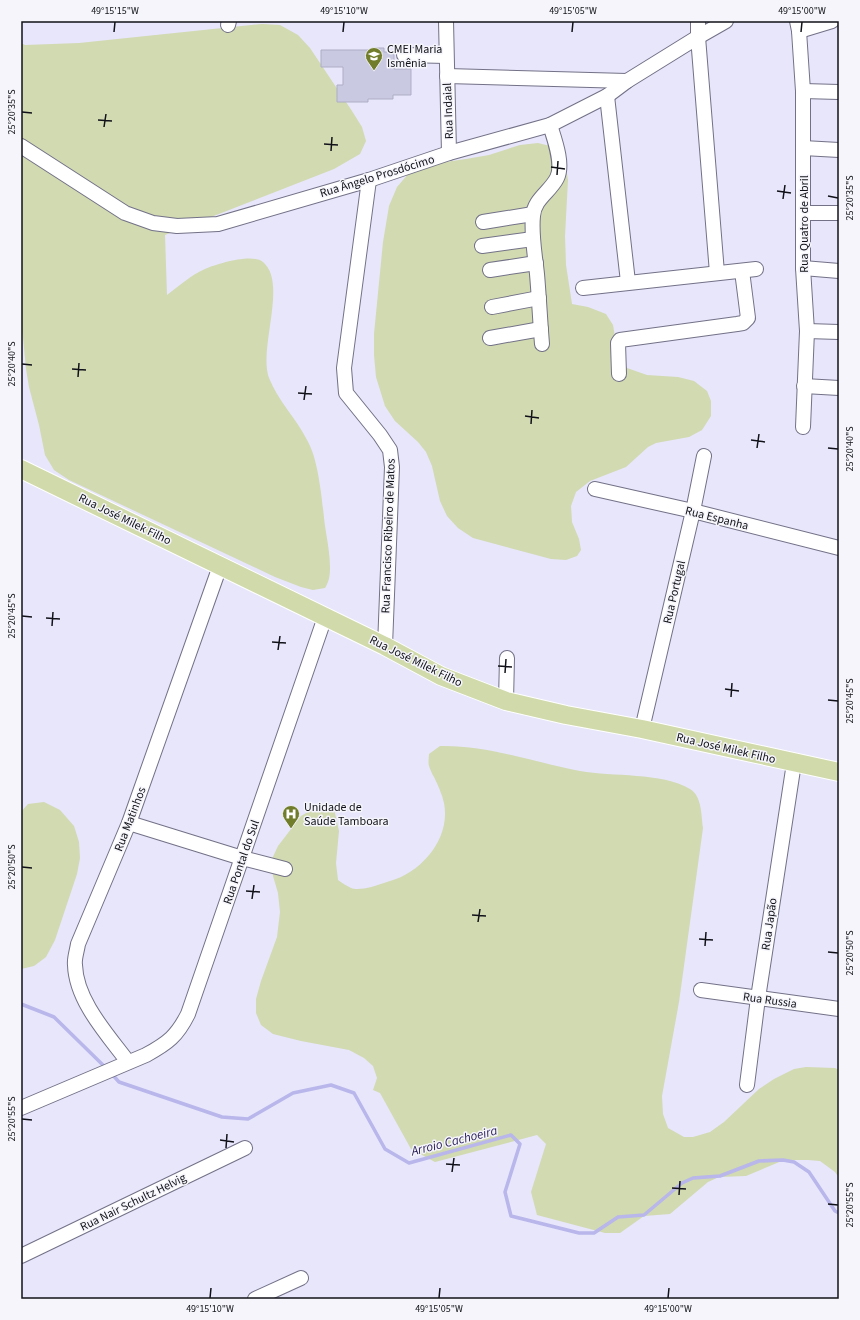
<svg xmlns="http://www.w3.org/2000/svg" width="860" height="1320" viewBox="0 0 860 1320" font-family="'Source Sans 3',sans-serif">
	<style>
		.green { fill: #d1dab1 }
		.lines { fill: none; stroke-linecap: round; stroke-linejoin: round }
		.stream { stroke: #b8b6ea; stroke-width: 3.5 }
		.building { fill: #cac9e2; stroke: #aeadc5 }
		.minor-casing { stroke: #727187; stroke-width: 16 }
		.major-casing { stroke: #fff; stroke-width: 20 }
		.minor { stroke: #fff; stroke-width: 14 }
		.major { stroke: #d1daaa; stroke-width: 18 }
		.ticks { fill: none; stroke: #111119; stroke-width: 1.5 }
		.labels { text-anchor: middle; stroke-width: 3; stroke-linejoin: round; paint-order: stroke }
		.poi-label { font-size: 12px; fill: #111119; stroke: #f5f5fb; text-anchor: start }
		.street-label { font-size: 12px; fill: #111119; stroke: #f5f5fb }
		.water-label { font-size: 13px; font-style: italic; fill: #291d59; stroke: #f5f5fb }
		.neatline { fill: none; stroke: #111119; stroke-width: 1.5 }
		.ticks-label { font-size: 10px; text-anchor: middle; fill: #111119 }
	</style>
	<rect width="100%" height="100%" fill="#e7e6fb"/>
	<g class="green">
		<path d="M262,24L280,25L298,35L310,48L352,111L362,127L366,141L360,154L334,169L165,235L167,295C179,286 191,275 205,269C217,264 252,253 263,262C288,283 258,348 269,378C278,401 296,418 307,440C319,460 322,502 325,526C327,539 330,554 330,568C330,575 329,582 325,588L313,590L301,587L275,577L69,480L54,470L45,455L39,425L29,387L26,369L23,337L21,325V43L25,45L79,43Z"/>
		<path d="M538,143L554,147L565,162L568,180L565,236L566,265L572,304L588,307L606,314L613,325L618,354L627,368L647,375L678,377L694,381L707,391L711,401V416L702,430L689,437L656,443L648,447L626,467L590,481L576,492L571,506L572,522L579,539L581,550L577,556L566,560L551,559L473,538L458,528L447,516L440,501L432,466L426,452L418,442L395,421L385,406L376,377L374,355V334L383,242L389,206L397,187L409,173L438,163L466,159L489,155L520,145Z"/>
		<path d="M440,746C488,745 533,762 580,771C613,777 661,772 690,789C702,796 701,815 703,828L679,1002L662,1096L663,1114L668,1128L684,1137H693L710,1132L724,1122L759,1089L774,1079L794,1069L806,1067L835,1068L839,1070V1178L835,1172L820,1161L808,1160H784L746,1176L719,1177L708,1182L670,1214L644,1216L620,1233H605L537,1215L531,1192L546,1144L537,1135L435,1162L411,1149L380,1093L373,1090L377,1078L373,1066L364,1058L349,1050L301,1041L273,1034L261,1025L256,1013V999L261,981L277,937L280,912L278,893L273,876L271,861L278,846L301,816L320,805L334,809L339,831L336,863L338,880C342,883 347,886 351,888C360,892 381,884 390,881C422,872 451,838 444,803C442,794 438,785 434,777C432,774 430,769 429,766C428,762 429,757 429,754Z"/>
		<path d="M44,802L60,810L74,826L79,842L80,858L77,874L55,940L46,957L34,966L21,969V812L28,804Z"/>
	</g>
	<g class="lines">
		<g class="stream">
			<path d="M21,1004L54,1017L107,1069"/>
			<path d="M111,1073L119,1082L222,1117L248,1119L293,1093L331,1085L354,1093L385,1149L409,1163L511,1135L520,1144L505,1192L511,1216L579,1233H594L618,1217L644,1215L682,1183L693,1178L720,1176L759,1161L783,1160L794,1162L809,1172L835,1211L839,1213"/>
		</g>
	</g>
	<path class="building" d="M372,48H384V52H394V69H411V95H393V99H368V102H337V85H343V67H321V50H372Z"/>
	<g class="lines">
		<defs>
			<g id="minor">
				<path d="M446,21L449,153"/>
				<path d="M698,21V37L717,273"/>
				<path d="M797,21L799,31L803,91V268L807,331L803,427"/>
				<path d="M228,25L229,21"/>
				<path d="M799,31L832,21"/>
				<path d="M404,55L446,56"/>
				<path d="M447,76L627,81"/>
				<path d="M803,91L839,92"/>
				<path d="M607,96L628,282"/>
				<path d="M21,146L125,213L153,223L177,226L218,224L369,180L449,153L550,125L607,96L627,81L698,37L726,21"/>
				<path d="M803,148L839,150"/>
				<path d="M369,180L344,368L346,393L380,435L390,450L392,467L385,646"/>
				<path d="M803,213H839"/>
				<path d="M483,222L533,214"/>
				<path d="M482,246L533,239"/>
				<path d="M803,268L839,271"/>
				<path d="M490,270L536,263"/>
				<path d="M583,288L756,269"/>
				<path d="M492,307L539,298"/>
				<path d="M807,331L839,332"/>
				<path d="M490,338L541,329"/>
				<path d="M542,344C540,320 539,297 537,274C535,255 531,235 533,216C534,199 550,192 557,178C564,164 554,138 550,125"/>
				<path d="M619,374L618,343L620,340L737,324L743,323L748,318L742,271"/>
				<path d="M804,386L839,388"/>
				<path d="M595,489L693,511L839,548"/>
				<path d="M506,701L507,658"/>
				<path d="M642,729L693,511L704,456"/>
				<path d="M129,823L242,858L285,869"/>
				<path d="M701,990L839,1009"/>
				<path d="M128,1062C108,1035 76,1001 75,965C74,959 77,951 78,944L129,823L220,566"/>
				<path d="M747,1085L758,998L794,763"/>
				<path d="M21,1108L146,1055C168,1043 177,1036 188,1014L325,617"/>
				<path d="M21,1256L245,1148"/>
				<path d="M255,1299L301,1278"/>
			</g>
			<path id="major" d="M21,469L385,646L441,676L506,701L566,715L642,729L839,772"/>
		</defs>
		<use href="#minor" class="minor-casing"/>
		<use href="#major" class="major-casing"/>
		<use href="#minor" class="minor"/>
		<use href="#major" class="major"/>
	</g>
	<path class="ticks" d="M114,32L115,22M343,32L344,22M572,32L573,22M801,32L802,22M22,112L32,113M98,120L112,121M104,127L106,114M324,144L338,145M331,151L332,137M551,167L565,169M557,175L558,161M777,191L791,193M828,196L838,198M783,199L785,185M22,364L32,365M72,369L86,370M78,377L79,363M298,393L312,394M304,400L306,386M525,416L539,418M531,424L532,410M751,440L765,442M757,448L759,434M828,448L838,449M22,616L32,617M46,618L60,619M52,626L53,612M272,642L286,643M278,650L280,636M498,666L512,667M505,673L506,659M725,689L739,691M731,697L732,683M828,700L838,701M22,867L32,868M246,891L260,892M252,899L254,885M472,915L486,916M478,922L480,909M699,939L713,940M705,946L706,932M828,952L838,953M22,1119L32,1120M220,1140L234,1142M226,1148L227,1134M446,1164L460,1165M452,1172L454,1158M672,1188L686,1189M679,1195L680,1181M828,1204L838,1205M210,1298L211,1288M439,1298L440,1288M668,1298L669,1288"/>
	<defs>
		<symbol id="school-pin" viewBox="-11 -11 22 30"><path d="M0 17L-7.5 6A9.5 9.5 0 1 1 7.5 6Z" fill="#717d2a" stroke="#f5f5fb"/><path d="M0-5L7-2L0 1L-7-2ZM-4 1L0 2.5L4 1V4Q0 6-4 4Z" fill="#fff"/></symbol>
		<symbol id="hospital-pin" viewBox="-11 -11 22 30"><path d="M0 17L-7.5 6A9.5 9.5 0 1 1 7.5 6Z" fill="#717d2a" stroke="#f5f5fb"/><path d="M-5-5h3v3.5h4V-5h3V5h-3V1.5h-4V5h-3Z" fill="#fff"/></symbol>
	</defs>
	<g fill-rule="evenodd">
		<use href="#school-pin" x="364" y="46" width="20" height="27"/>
		<use href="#hospital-pin" x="281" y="804" width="20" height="27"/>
	</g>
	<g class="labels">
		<g class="poi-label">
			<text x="387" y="53">CMEI Maria<tspan x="387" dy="14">Ismênia</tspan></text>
			<text x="304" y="811">Unidade de<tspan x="304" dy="14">Saúde Tamboara</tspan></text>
		</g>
		<g class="street-label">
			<text transform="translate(448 111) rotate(-92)" y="4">Rua Indaial</text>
			<text transform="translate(377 176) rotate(-17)" y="4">Rua Ângelo Prosdócimo</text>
			<text transform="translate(804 224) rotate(-90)" y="4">Rua Quatro de Abril</text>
			<text transform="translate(717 518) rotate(14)" y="4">Rua Espanha</text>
			<text transform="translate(125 519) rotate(26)" y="4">Rua José Milek Filho</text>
			<text transform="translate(388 536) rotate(-88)" y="4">Rua Francisco Ribeiro de Matos</text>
			<text transform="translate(674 592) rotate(-77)" y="4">Rua Portugal</text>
			<text transform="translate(416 661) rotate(26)" y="4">Rua José Milek Filho</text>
			<text transform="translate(726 748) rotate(13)" y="4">Rua José Milek Filho</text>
			<text transform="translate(130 819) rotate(-69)" y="4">Rua Matinhos</text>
			<text transform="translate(241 862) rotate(-71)" y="4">Rua Pontal do Sul</text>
			<text transform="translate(769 924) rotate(-82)" y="4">Rua Japão</text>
			<text transform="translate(770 1000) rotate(8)" y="4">Rua Russia</text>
			<text transform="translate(133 1202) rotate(-26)" y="4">Rua Nair Schultz Helvig</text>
		</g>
		<g class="water-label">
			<text transform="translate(454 1140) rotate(-14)" y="5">Arroio Cachoeira</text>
		</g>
	</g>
	<rect width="860" height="1320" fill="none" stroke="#f5f5fb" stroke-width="44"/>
	<rect x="22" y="22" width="816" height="1276" class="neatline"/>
	<g class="ticks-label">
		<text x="115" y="14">49°15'15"W</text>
		<text x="344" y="14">49°15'10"W</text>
		<text x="573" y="14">49°15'05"W</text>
		<text x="802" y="14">49°15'00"W</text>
		<text transform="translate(11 112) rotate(-90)" y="4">25°20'35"S</text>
		<text transform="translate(849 198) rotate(-90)" y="4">25°20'35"S</text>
		<text transform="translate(11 364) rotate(-90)" y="4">25°20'40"S</text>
		<text transform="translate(849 449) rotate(-90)" y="4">25°20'40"S</text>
		<text transform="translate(11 616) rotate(-90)" y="4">25°20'45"S</text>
		<text transform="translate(849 701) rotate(-90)" y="4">25°20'45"S</text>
		<text transform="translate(11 867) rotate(-90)" y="4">25°20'50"S</text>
		<text transform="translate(849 953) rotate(-90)" y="4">25°20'50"S</text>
		<text transform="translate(11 1119) rotate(-90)" y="4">25°20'55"S</text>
		<text transform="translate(849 1205) rotate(-90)" y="4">25°20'55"S</text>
		<text x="210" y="1312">49°15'10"W</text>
		<text x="439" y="1312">49°15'05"W</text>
		<text x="668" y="1312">49°15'00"W</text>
	</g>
</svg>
